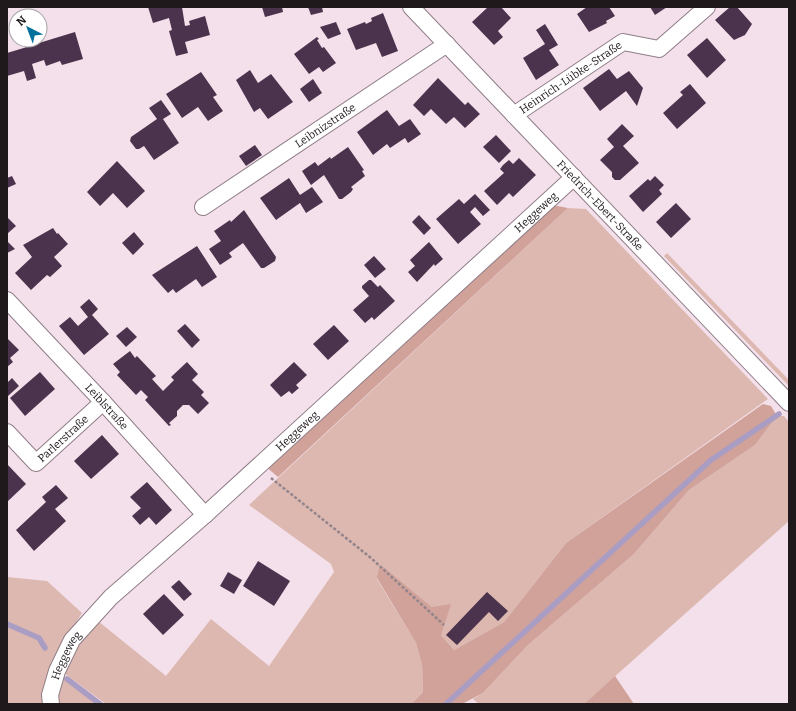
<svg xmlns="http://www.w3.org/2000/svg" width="796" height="711" viewBox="0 0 796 711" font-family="Bitter,serif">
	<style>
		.green { fill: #ddb8b1 }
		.forest { fill: #d0a29a }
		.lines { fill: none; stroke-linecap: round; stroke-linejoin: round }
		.stream { stroke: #aa9dc3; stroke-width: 5.5 }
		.building { fill: #4b334e }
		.minor-casing { stroke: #8f7d87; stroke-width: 18 }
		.path { stroke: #92848b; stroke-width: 2.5; stroke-dasharray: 3 2; stroke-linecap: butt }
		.minor { stroke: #fff; stroke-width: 16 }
		.labels { text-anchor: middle; stroke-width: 4; stroke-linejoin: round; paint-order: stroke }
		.street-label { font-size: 11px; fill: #1f191c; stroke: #fff }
	</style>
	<rect width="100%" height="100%" fill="#f4e0ea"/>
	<g class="green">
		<path d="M568,208L586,209L768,399L566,543L504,622L454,650L441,635L432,607L384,567L377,579L416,643L422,665L423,692L411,704H106L65,674V680L98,704H55L63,662L98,621L166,676L211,619L269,666L334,572L331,564L249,505Z"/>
		<path d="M667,253L789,380V386L664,256Z"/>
		<path d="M777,416H784L789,422V521L584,704H479L473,699L483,693L528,645L634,554L689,490L755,445Z"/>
		<path d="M7,577L47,581L82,613L67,637L45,704H7Z"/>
	</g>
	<g class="forest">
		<path d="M552,205L568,208L278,477L265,466Z"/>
		<path d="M763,404L771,406L777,416L755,445L689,490L634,554L528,645L483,693L462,704H411L423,692L422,665L416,643L377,578L379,568L384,567L432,607L451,604L441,635L454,650L504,622L566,543Z"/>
		<path d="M615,676L634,704H584Z"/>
	</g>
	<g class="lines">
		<g class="stream">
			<path d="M7,624L39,638L45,648"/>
			<path d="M67,679L100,704"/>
			<path d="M446,704L711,460L779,414"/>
		</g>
	</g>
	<g class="building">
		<path d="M148,7H182L185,26L190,25L189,21L205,16L210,35L185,42L188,53L176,56L169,31L172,30L169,18L153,23Z"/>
		<path d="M262,7H282L283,12L265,17Z"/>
		<path d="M308,7H322L323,12L311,15Z"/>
		<path d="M488,7H501L511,18L498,31L503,37L494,45L472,22Z"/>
		<path d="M587,7H609L615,16L606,21L607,23L589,32L577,14Z"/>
		<path d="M650,7H667L655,15Z"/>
		<path d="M730,7H737L752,24L745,35L734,40L715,20Z"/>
		<path d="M383,13L398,51L382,57L376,43L356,50L347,29L365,22L366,24L372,21L371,18Z"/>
		<path d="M336,22L341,34L328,39L320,27Z"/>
		<path d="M545,24L558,45L549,50L559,65L536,80L523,58L545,44L536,30Z"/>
		<path d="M75,32L83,59L62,65L60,61L46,66L44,60L32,64L36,78L27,81L24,71L7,76V53L27,47L25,43L38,40L39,43Z"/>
		<path d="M317,37L319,39L317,40L322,48L324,47L336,63L323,72L319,67L309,74L294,54Z"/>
		<path d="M707,38L726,60L707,78L687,55Z"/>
		<path d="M609,69L617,79L629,71L643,88L637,106L626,91L600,111L583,88Z"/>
		<path d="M250,70L258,83L271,74L293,102L268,119L260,108L254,112L236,80Z"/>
		<path d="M201,72L217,95L213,97L223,111L208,121L198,107L182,118L166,94Z"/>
		<path d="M438,78L465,105L468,102L480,114L465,128L454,117L446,124L431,109L424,116L413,105Z"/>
		<path d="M313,79L322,93L309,102L300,89Z"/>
		<path d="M690,84L706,103L677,129L663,113L683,95L680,92Z"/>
		<path d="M161,100L171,114L163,119L179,143L154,160L144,146L139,149H136L130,141L131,137L157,119L149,108Z"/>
		<path d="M387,110L399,126L410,119L421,134L408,143L405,138L390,148L387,144L373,155L357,132Z"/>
		<path d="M622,124L634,136L623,146L639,163L620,180H615L612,177V172L600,160L614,147L607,139Z"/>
		<path d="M496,135L511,151L499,163L483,147Z"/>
		<path d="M255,145L262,155L246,166L239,156Z"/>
		<path d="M348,147L364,170L362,171L365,176L351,187L353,189L351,192L342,199H339L324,175L311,185L302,171L315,162L318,166L330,157L331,159Z"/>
		<path d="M519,158L536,175L513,197L509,193L497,205L484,191L504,173L500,169L503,165L509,160L513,164Z"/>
		<path d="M117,161L145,191L127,208L113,193L100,206L87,192Z"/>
		<path d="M12,176L16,184L7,188V178Z"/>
		<path d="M655,176L664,185L659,190L662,194L643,212L629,196L648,179L650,181Z"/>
		<path d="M289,178L300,195L312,187L323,202L306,213L300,203L276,220L260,198Z"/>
		<path d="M475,194L490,210L483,216L475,207L470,212L481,224L458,244L436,219L459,199L464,204Z"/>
		<path d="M676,203L691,219L671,238L656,222Z"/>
		<path d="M244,210L276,257L275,261L264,268H261L243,243L229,253L232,257L220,265L209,249L221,241L214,231L230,220L231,222Z"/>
		<path d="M419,215L431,228L424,235L412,222Z"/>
		<path d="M7,217L16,226L7,234Z"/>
		<path d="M53,228L57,234L58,233L68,244L54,257L62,266L50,277L47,275L31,290L15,273L32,257L23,245Z"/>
		<path d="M134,232L144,244L133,255L122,243Z"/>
		<path d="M7,241L15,249L7,253Z"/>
		<path d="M429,242L443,259L435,266L434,264L417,282L408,272L415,266L410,260Z"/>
		<path d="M197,246L217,277L202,287L196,279L176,293L173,289L168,293L152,275Z"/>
		<path d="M374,256L386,269L375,278L364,265Z"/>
		<path d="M369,280H371L378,287L380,285L395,301L374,320L372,317L365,323L353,310L369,296L362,288V286Z"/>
		<path d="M89,299L98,309L92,315L109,334L84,355L59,326L70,317L78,326L88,317L80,307Z"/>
		<path d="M185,324L200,340L192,348L177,331Z"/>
		<path d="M334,325L349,341L328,360L313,344Z"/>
		<path d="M127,327L137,337L126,347L116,336Z"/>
		<path d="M7,338L19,350L10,358L13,362L7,367Z"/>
		<path d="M130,351L135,358L137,356L156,376L152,379L163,391L174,380L171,377L187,362L198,374L192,380L204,392L201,395L209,403L198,414L189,405H183L177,411V416L169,423L171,425L169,426L145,400L148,397L141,390L136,395L117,375L120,372L113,364Z"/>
		<path d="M294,362L307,375L296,385L299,388L292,394L289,391L281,397L270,385Z"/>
		<path d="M40,372L55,389L25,416L10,398Z"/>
		<path d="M12,378L19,386L8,396L7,383Z"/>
		<path d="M102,435L119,454L91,479L74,461Z"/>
		<path d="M7,464L26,484L7,502Z"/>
		<path d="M147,482L172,510L156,525L149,517L140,525L132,516L141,508L130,497Z"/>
		<path d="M56,485L68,498L55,509L66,521L34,551L16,530L46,502L42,497Z"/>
		<path d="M258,561L290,581L274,606L243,586Z"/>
		<path d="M228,572L242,580L234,594L220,586Z"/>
		<path d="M179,580L192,594L184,601L171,587Z"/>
		<path d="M487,592L508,611L498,621L489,612L457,645L446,635Z"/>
		<path d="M164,594L184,615L163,635L143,614Z"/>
	</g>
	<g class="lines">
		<defs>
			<g id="minor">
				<path id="s1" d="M411,7L789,403"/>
				<path id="s2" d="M514,115L623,42L659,49L707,7"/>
				<path id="s3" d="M203,207L447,44"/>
				<path id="s4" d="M7,300L103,402L205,515"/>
				<path id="s5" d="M7,432L36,463L103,402"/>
				<path id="s6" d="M51,704L50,695L57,671L72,640L111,597L205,515L574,177"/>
			</g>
		</defs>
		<use href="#minor" class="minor-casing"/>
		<path class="path" d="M271,478L371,558L444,625"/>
		<use href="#minor" class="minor"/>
	</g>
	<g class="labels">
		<g class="street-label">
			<text dy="4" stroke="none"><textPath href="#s2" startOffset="68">Heinrich-Lübke-Straße</textPath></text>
			<text dy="4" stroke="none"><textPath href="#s3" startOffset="147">Leibnizstraße</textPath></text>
			<text dy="4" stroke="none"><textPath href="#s1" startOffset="274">Friedrich-Ebert-Straße</textPath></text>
			<text dy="4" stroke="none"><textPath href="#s6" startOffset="700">Heggeweg</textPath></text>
			<text dy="4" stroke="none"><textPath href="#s4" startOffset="146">Leiblstraße</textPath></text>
			<text dy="4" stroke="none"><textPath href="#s6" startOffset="376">Heggeweg</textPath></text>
			<text dy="4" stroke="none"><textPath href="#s5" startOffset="79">Parlerstraße</textPath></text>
			<text dy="4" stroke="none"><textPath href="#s6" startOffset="52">Heggeweg</textPath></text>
		</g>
	</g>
	<rect width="796" height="711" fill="none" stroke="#1f191c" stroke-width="16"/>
	<g transform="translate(28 28) rotate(318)"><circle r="19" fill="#ffffff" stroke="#a5a3a4"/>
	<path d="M0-3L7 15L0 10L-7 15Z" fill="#01709c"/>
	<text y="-6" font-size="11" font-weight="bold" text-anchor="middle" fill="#1f191c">N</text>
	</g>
</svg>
